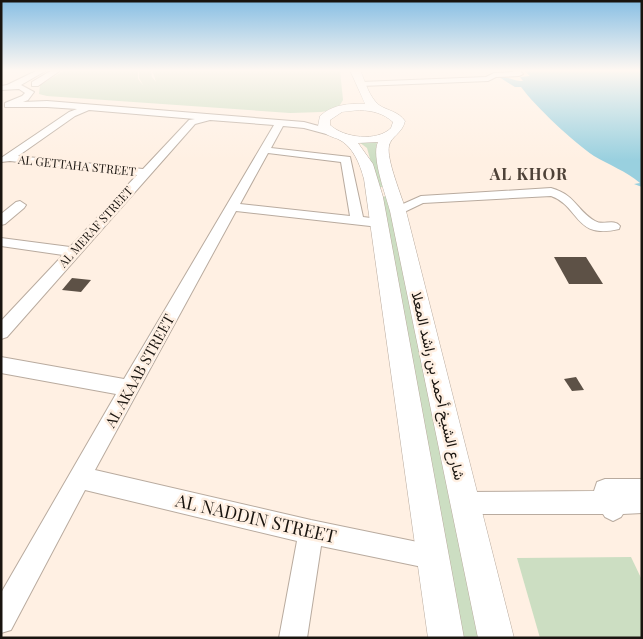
<svg xmlns="http://www.w3.org/2000/svg" width="643" height="639" viewBox="0 0 643 639" font-family="'Playfair Display',Vazirmatn,serif">
	<style>
		.green { fill: #ccdec2 }
		.water { fill: #99d0df }
		.building { fill: #5d5146 }
		.lines { fill: none; stroke-linecap: round; stroke-linejoin: round }
		.minor-casing { stroke: #b9ab9f; stroke-width: 2 }
		.major-casing { stroke: #b9ab9f; stroke-width: 1 }
		.minor { fill: #fff; fill-rule: evenodd }
		.major { fill: #fff; fill-rule: evenodd }
		.labels { text-anchor: middle; stroke-width: 5; stroke-linejoin: round; paint-order: stroke }
		.far-street-label { font-size: 12px; fill: #19140f; stroke: #fff0e3 }
		.street-label { font-size: 15px; fill: #19140f; stroke: #fff0e3 }
		.far-district-label { font-size: 16px; font-weight: bold; letter-spacing: 1px; fill: #4e4238; stroke: #fff0e3 }
		.near-street-label { font-size: 18px; fill: #19140f; stroke: #fff0e3 }
	</style>
	<rect width="100%" height="100%" fill="#fff0e3"/>
	<g class="green">
		<path d="M65,70H138V79L143,85L139,78V70H151L152,77L156,82L152,70H314L313,73L315,70H326L325,74L327,70H340L343,100L340,105L332,110L321,112L290,113L47,96L39,94L40,85Z"/>
		<path d="M377,141L376,151L387,187H378L367,148L359,142Z"/>
		<path d="M388,196L486,638H462L380,197Z"/>
		<path d="M631,557L642,580V638H540L517,558Z"/>
	</g>
	<path class="water" d="M523,70H642V187L634,184L640,183C626,171 609,165 594,156C572,141 537,108 521,87H515L499,77C511,77 513,81 523,81L520,77L530,76Z"/>
	<g class="building">
		<path d="M554,257H586L603,284H569Z"/>
		<path d="M72,278L91,280L81,292L62,290Z"/>
		<path d="M576,377L584,390L572,391L564,379Z"/>
	</g>
	<g class="lines">
		<defs>
			<g id="minor">
				<path d="M38,70H47L21,85L34,92L28,100L23,102L47,101L304,122L333,130L335,132L330,135L304,128L283,126L271,148L350,157L363,217L379,219L385,223L379,227L236,211L95,470L311,520L432,545L441,548L444,557L441,566L432,569L321,546L307,638H279L297,541L85,490L11,630L1,633V593L116,394L1,373V357L124,379L274,125L210,120L195,124L7,337L1,339V321L63,255L1,246V238L70,247L137,175L10,161L1,162V158L69,112L77,109L47,107H5V103L22,96L25,93L19,89L1,90V86L7,85ZM89,110L195,119L189,120L143,169L18,156L75,116ZM268,153L341,162L350,216L240,204Z"/>
				<path d="M52,70H61L38,86H32V82Z"/>
				<path d="M512,70H519L523,74L519,76L496,77L488,81L361,86L357,84L361,82L486,77L494,73L513,72Z"/>
				<path d="M551,188C576,195 576,210 595,221C603,226 614,218 620,226L619,229C574,240 580,206 551,196L423,203L398,215L392,211L394,208L421,196Z"/>
				<path d="M20,201L26,205L24,208L5,224L1,225V214L16,202Z"/>
				<path d="M605,479H642V513L623,514L621,517L613,521L605,517L603,514H465L457,511L454,503L457,495L465,492L594,491L597,482Z"/>
			</g>
			<path id="major" d="M350,70H360C365,81 369,97 379,105C388,111 398,111 405,121C402,134 391,136 389,146C386,159 402,197 406,211L514,638H478L390,211C386,195 371,157 378,142L358,143L373,164L383,197L464,638H428L364,179C360,164 353,146 338,139C329,136 324,134 318,126L320,116C332,105 348,103 365,104ZM360,110C373,111 383,113 393,122L391,128C377,142 344,138 330,125V120L342,112Z"/>
		</defs>
		<use href="#minor" class="minor-casing"/>
		<use href="#major" class="major-casing"/>
		<use href="#minor" class="minor"/>
		<use href="#major" class="major"/>
	</g>
	<linearGradient id="sky" x2="0" y2="1"><stop stop-color="#88bfe4"/><stop offset="0.44" stop-color="#fff8f2"/><stop offset="1" stop-color="#fff8f2" stop-opacity="0"/></linearGradient>
	<rect width="643" height="160" fill="url(#sky)"/>
	<g class="labels">
		<g class="far-street-label">
			<text transform="translate(77 166) rotate(6)" y="4">AL GETTAHA STREET</text>
			<text transform="translate(96 227) rotate(-48)" y="4">AL MERAF STREET</text>
		</g>
		<g class="street-label">
			<text transform="translate(140 371) rotate(-61)" y="5">AL AKAAB STREET</text>
			<text transform="translate(438 386) rotate(77)" y="5">شارع الشيخ أحمد بن راشد المعلا</text>
		</g>
		<g class="far-district-label">
			<text x="529" y="180">AL KHOR</text>
		</g>
		<g class="near-street-label">
			<text transform="translate(256 519) rotate(13)" y="6">AL NADDIN STREET</text>
		</g>
	</g>
	<rect width="643" height="639" fill="none" stroke="#19140f" stroke-width="5"/>
</svg>
